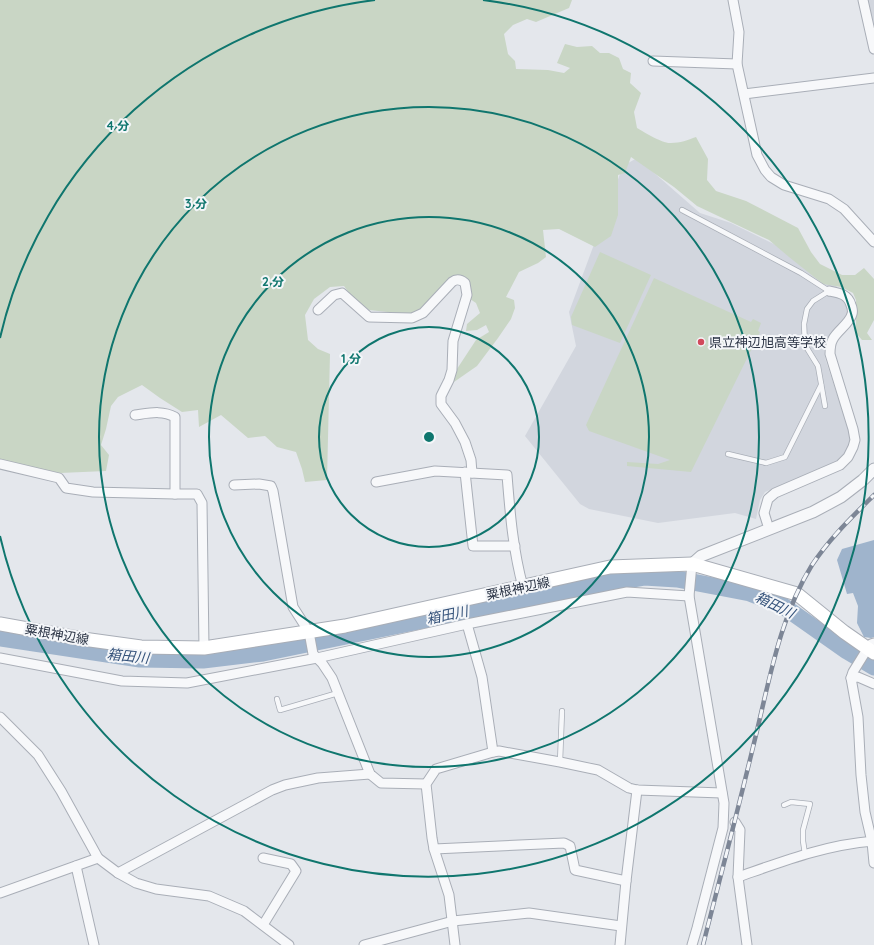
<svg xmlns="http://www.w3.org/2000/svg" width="874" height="945" viewBox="0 0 874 945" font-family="Quicksand,'Noto Sans JP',sans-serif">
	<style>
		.built { fill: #d2d6de }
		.green { fill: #c9d6c5 }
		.water { fill: #9fb4cc }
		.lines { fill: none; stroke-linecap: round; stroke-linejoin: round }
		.river { stroke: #9fb4cc; stroke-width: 17 }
		.service-casing { stroke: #a9aeb7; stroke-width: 6 }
		.minor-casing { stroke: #a9aeb7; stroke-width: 11 }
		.tertiary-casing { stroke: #a9aeb7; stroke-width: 13 }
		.secondary-casing { stroke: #a9aeb7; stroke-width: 15 }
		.service { stroke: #f7f8fa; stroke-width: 4.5 }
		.minor { stroke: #f7f8fa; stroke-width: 9 }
		.tertiary { stroke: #f7f8fa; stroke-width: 11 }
		.secondary { stroke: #fff; stroke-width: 13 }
		.rail-casing { stroke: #7d8696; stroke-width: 4.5 }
		.rail { stroke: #f4f6f9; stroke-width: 3; stroke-dasharray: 9; stroke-linecap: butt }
		.ring { fill: none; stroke: #0f766e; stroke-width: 2 }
		.poi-dot { fill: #d1495b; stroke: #f4f6f9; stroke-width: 1.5 }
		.labels { text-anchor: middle; stroke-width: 4; stroke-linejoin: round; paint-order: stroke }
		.poi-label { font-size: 13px; fill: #2b3445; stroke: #f4f6f9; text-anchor: start }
		.street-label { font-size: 13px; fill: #2b3445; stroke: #f4f6f9 }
		.water-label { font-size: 14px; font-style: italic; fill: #34527a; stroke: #f4f6f9 }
		.centre { fill: #0f766e; stroke: #f4f6f9; stroke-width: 2 }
		.ring-label { font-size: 12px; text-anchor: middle; font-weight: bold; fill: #0f766e; stroke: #f4f6f9; stroke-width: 4; stroke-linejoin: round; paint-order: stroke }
	</style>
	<rect width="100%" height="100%" fill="#e4e7ec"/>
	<g class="built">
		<path d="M867,0H874V34Z"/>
		<path d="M637,158L700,213L731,223L782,248L837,285L835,296L843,301L847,307V314L828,339L824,348L825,358L849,431L850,440L847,451L839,460L765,492L760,500L756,519L735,513L658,523L589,509L580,504L525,436L576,346L569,312L623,166Z"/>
	</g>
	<g class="green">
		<path d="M0,0H572L569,8L536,22L527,19L513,25L504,34L508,54L515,61L516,69L548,70L564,73L570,68L557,63L565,44L577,47L592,46L600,53H609L619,58L623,69L631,73L630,83L641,93L634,112L637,128C644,132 663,144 671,143C680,143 688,140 696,137L708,159L707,180L716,191L746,201L798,228L811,252L820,264L842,275H855L864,268L874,279V320L867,333L872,340H862L856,333V300L853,293L841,287L823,284L789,257L769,240L697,206L674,187L631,157L625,173L618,175V215L611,236L595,247L559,229L543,230L546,257L538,263L519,272L506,297L514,300L515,308L511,319L498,338L477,366L454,382L455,372L476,340L489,332L486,325L477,330L466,331L467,324L480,313L476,303L470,299L468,279L464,276C445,280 428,301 415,315L369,310L354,300L344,286L330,287L314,299L305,315L308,340L318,349L330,354L327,480L305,482L302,469L296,452L277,447L265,436L248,438L221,415L199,427L198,410L182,412L160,398L142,385L118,397L111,406L106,429L101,445L109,455L106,471L60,473L0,461Z"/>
		<path d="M600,252L651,275L620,343L572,325L571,317Z"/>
		<path d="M654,278L751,322L753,319L761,323L758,331L760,332L691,472L627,466V462L658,464L670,460L589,431L586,425Z"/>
	</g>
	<path class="water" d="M874,540V637L871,638L864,637L857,623L858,606L853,593L847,594L837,560L842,549Z"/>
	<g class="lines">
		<path class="river" d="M0,638L140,659L203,660L263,653L580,588L644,577L677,579L750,593L783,606L847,651L874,667"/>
		<defs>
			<g id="service">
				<path d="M682,210L801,273L829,291L813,301L807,309L804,324L805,345L818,366L825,406"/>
				<path d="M728,454L766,463L785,457L821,385"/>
				<path d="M277,699L280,710L338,693"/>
				<path d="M560,762L562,711"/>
				<path d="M784,805L791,802L810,804L803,830V841L805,854"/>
			</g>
			<g id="minor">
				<path d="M733,0L739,32L737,64L757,155L765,170L771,177L784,185L829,199L844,209L874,242"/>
				<path d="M863,0L874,49"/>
				<path d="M653,61L737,64"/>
				<path d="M744,94L874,78"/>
				<path d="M318,310L334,295L342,293L369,317L412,318L423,313L452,282C456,279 460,279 465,283L467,295L453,341L452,370L449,380L441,396V404L455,423L465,442L471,460L472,473"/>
				<path d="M135,415C150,413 162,410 175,417V494"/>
				<path d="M0,464L59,478L66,488L93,492L175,494H197L202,503L204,648"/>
				<path d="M465,472L473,546H515"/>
				<path d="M376,482L435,471L507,475C510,513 513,550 523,587"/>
				<path d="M234,485L259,484L271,486L273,491L293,607L309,632L313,654L322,663L332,678L370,774L381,783L426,784"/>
				<path d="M769,529L764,513L768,499L775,493L840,465L848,457L853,447L855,440L853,429L830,354C830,349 830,344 833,339C837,331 850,323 852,314C853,312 852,307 851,305C848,294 839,293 829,291"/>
				<path d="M467,624L482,677L493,752"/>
				<path d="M874,643L871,644L866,651L853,672L851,678L858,717L861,775L865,812L872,842L874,863"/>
				<path d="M0,658L122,681L187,683L317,658L467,624L627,592L689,596"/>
				<path d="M851,678L858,677L874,684"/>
				<path d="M0,717L38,755L61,791L98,858L118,873L136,883L156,889L209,896L244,911L289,945"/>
				<path d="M735,822L740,830L738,877L747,945"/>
				<path d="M434,849L564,843L570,846L575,870L626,881"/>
				<path d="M263,858L291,864L296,871L263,925"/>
				<path d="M76,866L94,945"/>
				<path d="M118,873L272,790L285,785L318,778L370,774"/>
				<path d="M738,877C784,861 825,845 874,841"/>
				<path d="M0,893L98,858"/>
				<path d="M364,945L453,921L529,913L621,926"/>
				<path d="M455,945L449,895L434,849L432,838L426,784L436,769L493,752L499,751L560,762L598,770L629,788L637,790L722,793"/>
				<path d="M620,945L626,881L637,790"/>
				<path d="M692,945L697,928L723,828L724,803L689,596L692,564"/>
			</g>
			<path id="tertiary" d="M692,564L701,556L813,512L841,497L863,480L874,469"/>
			<path id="secondary" d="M0,624L83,639L141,647L204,648L345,626L610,567L692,564L797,594L844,632L874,653"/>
		</defs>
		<use href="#service" class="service-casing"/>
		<use href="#minor" class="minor-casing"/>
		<use href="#tertiary" class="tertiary-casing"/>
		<use href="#secondary" class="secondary-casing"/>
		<use href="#service" class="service"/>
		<use href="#minor" class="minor"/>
		<use href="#tertiary" class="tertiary"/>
		<use href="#secondary" class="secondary"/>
		<defs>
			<path id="rail" d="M703,945C720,878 738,810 754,743C769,683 779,618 812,565C829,539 852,517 874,495"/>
		</defs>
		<use href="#rail" class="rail-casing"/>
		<use href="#rail" class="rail"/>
	</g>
	<g class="ring">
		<circle cx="429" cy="437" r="110"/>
		<circle cx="429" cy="437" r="220"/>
		<circle cx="429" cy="437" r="330"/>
		<path d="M0 338A440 440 0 0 1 375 0M483 0A440 440 0 1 1 0 536"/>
	</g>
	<circle class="poi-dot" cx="701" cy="342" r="4"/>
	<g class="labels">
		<g class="poi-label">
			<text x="709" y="347">県立神辺旭高等学校</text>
		</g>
		<g class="street-label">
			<text transform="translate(518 588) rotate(-12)" y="5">粟根神辺線</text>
			<text transform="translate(57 634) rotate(10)" y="5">粟根神辺線</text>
		</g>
		<g class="water-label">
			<text transform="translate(775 605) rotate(26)" y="5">箱田川</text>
			<text transform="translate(447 615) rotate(-12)" y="5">箱田川</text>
			<text transform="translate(128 656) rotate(6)" y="5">箱田川</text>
		</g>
	</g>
	<circle cx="429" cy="437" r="6" class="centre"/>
	<g class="ring-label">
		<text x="118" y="130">4 分</text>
		<text x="196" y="208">3 分</text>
		<text x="273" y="286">2 分</text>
		<text x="351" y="363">1 分</text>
	</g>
</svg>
